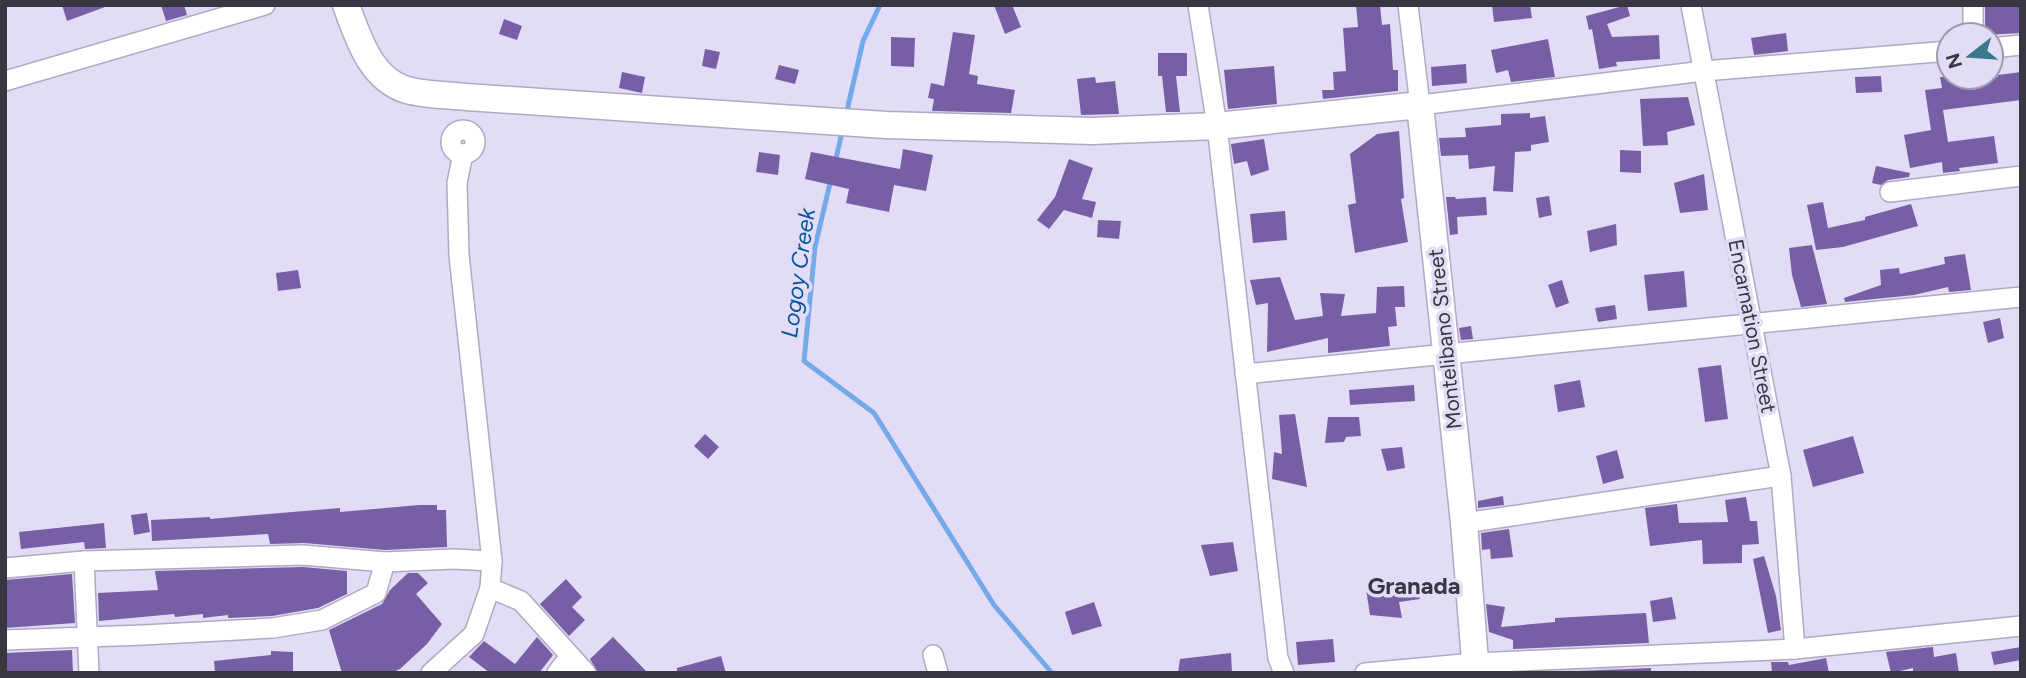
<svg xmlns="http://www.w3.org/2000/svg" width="2026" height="678" viewBox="0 0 2026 678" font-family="Figtree,sans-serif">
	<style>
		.built { fill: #d9d0f0 }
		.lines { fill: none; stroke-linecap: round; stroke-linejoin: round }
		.stream { stroke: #74aae9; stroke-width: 5 }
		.building { fill: #775fa5 }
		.minor-casing { stroke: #b0a9c2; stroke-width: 22 }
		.major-casing { stroke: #b0a9c2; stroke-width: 29 }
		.minor { stroke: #fff; stroke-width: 19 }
		.major { stroke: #fff; stroke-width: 26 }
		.labels { text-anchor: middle; stroke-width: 7; stroke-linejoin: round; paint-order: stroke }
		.street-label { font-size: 21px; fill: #383640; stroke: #e3dcf6 }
		.water-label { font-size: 23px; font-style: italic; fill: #0456a0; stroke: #e3dcf6 }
		.quarter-label { font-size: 24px; font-weight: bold; fill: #383640; stroke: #e3dcf6 }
	</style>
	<rect width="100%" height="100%" fill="#e3dcf6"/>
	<path class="built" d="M1618,659L1620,673L1489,671Z"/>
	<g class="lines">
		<g class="stream">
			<path d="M846,115L863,41L880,5"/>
			<path d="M835,163L843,128"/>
			<path d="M831,179L815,247L804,361L874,413L994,605L1052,673"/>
		</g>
	</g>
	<g class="building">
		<path d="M62,5H105V7L67,21Z"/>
		<path d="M161,5H184L187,15L166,21Z"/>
		<path d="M994,5H1012L1021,27L1005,34Z"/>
		<path d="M1356,5H1380L1382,25L1390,24L1393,70H1398V91L1323,99L1322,90H1334L1333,72L1346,71L1343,28L1358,27Z"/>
		<path d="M1492,5H1530L1532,18L1494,22Z"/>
		<path d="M1627,5L1630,16L1607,24L1612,37L1659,35L1660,59L1616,62L1617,66L1599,69L1592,29L1589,30L1586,16Z"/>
		<path d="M1985,5H2021V33L1985,35Z"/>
		<path d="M504,19L522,26L517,40L499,34Z"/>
		<path d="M953,32L975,35L969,74L978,76L977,84L1015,90L1011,113L932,111L934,99L928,98L931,83L944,86Z"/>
		<path d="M1786,33L1788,51L1754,55L1751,38Z"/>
		<path d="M891,37L915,38L914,67L891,66Z"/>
		<path d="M1548,39L1555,77L1511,82L1508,70L1496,73L1491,50Z"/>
		<path d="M705,49L720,52L716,69L702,66Z"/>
		<path d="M1158,53H1187V76H1176L1180,112H1166L1162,76H1158Z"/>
		<path d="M1466,64L1467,83L1432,86L1431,67Z"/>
		<path d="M779,65L799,70L795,84L775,79Z"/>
		<path d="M1274,66L1277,104L1228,109L1224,70Z"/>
		<path d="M622,72L645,77L642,93L619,88Z"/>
		<path d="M2021,72V100L1943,110L1948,142L1994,136L1998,163L1959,168L1960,171L1943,173L1942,162L1910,168L1904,135L1931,130L1925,90L1942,88L1940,77H1998V75Z"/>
		<path d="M1881,76L1882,92L1856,93L1855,77Z"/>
		<path d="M1095,77L1096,83L1115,81L1119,114L1081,115L1077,79Z"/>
		<path d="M1688,97L1695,125L1667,132L1668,145L1643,146L1640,99Z"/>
		<path d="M1530,113V118L1545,116L1549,142L1531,145V151L1515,152L1513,192L1493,191L1495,166L1469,169L1468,155L1441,156L1439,138L1466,137L1465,128L1501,125V114Z"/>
		<path d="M1399,131L1404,198L1401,199L1408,242L1355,253L1348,205L1356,203L1350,154L1377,134Z"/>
		<path d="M1264,139L1269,170L1251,176L1247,161L1234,164L1231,144Z"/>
		<path d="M903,149L933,155L926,191L894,185L889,212L846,203L849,189L805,179L811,152L900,169Z"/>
		<path d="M1620,150L1641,151V173L1620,172Z"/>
		<path d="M759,152L780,155L778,175L756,172Z"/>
		<path d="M1069,159L1093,168L1082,199L1096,202L1092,218L1064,210L1049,229L1037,220L1055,197Z"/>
		<path d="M1876,166L1910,173L1909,177L1888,180L1881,185L1872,183Z"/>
		<path d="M1704,174L1708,210L1680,213L1674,183Z"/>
		<path d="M1549,196L1552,215L1539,218L1536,198Z"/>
		<path d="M1446,197H1455L1456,199L1486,197L1487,215L1457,217L1458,234L1450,235Z"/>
		<path d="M1823,202L1828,228L1865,220V217L1911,204L1918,226L1843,247L1816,250L1807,205Z"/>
		<path d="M1285,211L1287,240L1253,243L1250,214Z"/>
		<path d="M1098,220L1121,221L1119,239L1097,237Z"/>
		<path d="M1616,224L1617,245L1590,252L1587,231Z"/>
		<path d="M1812,245L1827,304L1801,307L1792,275L1789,248Z"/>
		<path d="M1965,254L1971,290L1949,292L1948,287L1914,295L1845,302L1844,298L1881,285L1880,270L1899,268L1900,274L1945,264L1944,257Z"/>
		<path d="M298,270L301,288L278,291L276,273Z"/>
		<path d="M1684,271L1687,307L1648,311L1644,275Z"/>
		<path d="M1280,277L1295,320L1323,316L1320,293L1345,294L1341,316L1376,313L1377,287L1404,286L1405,307H1395L1397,326L1388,327L1390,346L1328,353V338L1267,352L1268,303L1256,305L1250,280Z"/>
		<path d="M1562,280L1569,303L1556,308L1548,285Z"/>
		<path d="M1615,305L1617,319L1598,322L1595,308Z"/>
		<path d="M2000,318L2004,338L1988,343L1983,322Z"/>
		<path d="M1471,326L1473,339L1461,340L1459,328Z"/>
		<path d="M1721,365L1728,419L1705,422L1698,368Z"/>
		<path d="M1580,380L1585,407L1558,412L1554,385Z"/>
		<path d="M1414,385L1415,401L1350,405L1349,390Z"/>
		<path d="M1295,414L1307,487L1272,479L1274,452L1282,454L1279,415Z"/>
		<path d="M1328,417H1359L1361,436L1346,437L1344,442L1325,443Z"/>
		<path d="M705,434L719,447L708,459L694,446Z"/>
		<path d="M1853,436L1864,473L1813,487L1803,450Z"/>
		<path d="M1402,447L1405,468L1387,471L1381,449Z"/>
		<path d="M1617,450L1624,478L1603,484L1596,456Z"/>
		<path d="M1503,496L1504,505L1478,508V501Z"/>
		<path d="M1746,497L1750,521H1757L1759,544L1742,545V563L1703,564L1702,540L1650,546L1645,508L1677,504L1679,523L1728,522L1725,500Z"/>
		<path d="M419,505H437V510H446L447,547L385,550L304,543L270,544L268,534L152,541L151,520L210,517V519L340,508V512Z"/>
		<path d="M147,513L150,532L134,535L131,515Z"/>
		<path d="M104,523L106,548L85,549L84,542L21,549L19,532Z"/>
		<path d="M1509,529L1513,557L1491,559L1490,549L1482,550L1481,533Z"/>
		<path d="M1233,542L1238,571L1210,576L1201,545Z"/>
		<path d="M1764,556L1776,596L1781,630L1768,633L1753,559Z"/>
		<path d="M303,567L347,571V594L318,608L272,616L228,618V615L203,618V614L175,617L174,614L99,621L98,593L158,590L155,571Z"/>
		<path d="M408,573H418L428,583L416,594L442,624L427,644L400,669L391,673H342L329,630L382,604L390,590Z"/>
		<path d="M72,574L75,623L5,628V580Z"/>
		<path d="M566,579L582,597L572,607L585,620L569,636L540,604Z"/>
		<path d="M1418,581L1420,599L1399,602L1402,618L1370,615L1366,589Z"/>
		<path d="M1672,597L1676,619L1653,622L1650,601Z"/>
		<path d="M1094,602L1102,626L1072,635L1065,612Z"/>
		<path d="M1486,604L1505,607L1501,627L1555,622V618L1646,613L1649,643L1513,649V640L1489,632Z"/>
		<path d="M537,637L553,655L539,673H490L469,657L484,641L515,664Z"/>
		<path d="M613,637L648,673H598L590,659Z"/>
		<path d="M1333,639L1335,662L1298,665L1296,642Z"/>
		<path d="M1933,647L1934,657L1956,653L1959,673H1913V668L1891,673L1886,652Z"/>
		<path d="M2021,647V660L1994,665L1991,652Z"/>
		<path d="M72,650L73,673H5V653Z"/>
		<path d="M271,651L293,652V673H215L214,661L271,655Z"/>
		<path d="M1231,653L1232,673H1178L1180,659Z"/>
		<path d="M721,656L726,673H677V668Z"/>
		<path d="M1826,658L1829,673H1772L1771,662H1788L1789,665Z"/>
		<path d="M1651,668V673H1532Z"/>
	</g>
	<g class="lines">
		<defs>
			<g id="minor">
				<path d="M1198,5L1217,126L1278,658L1284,673"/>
				<path d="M1408,5L1420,105L1704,71L1949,51"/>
				<path d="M1691,5L1781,476L1795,649"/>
				<path d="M1973,35V5"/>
				<path d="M1991,48L2021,45"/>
				<path d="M5,81L265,5"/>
				<circle cx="463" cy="142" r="12"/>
				<path d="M1890,192L2021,176"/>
				<path d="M1245,374L2021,297"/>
				<path d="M1464,523L1781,476"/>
				<path d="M84,561L89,673"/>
				<path d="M5,568L84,561L303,555L385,562L453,559L492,561"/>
				<path d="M490,588L521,601L586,673"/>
				<path d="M5,640L143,635L273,628L322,620L376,593L385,562"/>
				<path d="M933,655L938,673"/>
				<path d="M431,673L474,634L490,588L492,561L459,255L457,183L463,154"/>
				<path d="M557,673L570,656"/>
				<path d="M1365,673L1474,663L1795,649L2021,626"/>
			</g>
			<path id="major" d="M346,5C358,37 370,79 407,90C425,95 447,95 466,97L886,125L1092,131L1217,126L1420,105L1464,523L1476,673"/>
		</defs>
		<use href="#minor" class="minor-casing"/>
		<use href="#major" class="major-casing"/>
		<use href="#minor" class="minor"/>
		<use href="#major" class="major"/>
	</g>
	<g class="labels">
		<g class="street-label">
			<text transform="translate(1752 326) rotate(79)" y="7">Encarnation Street</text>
			<text transform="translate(1445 339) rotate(-96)" y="7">Montelibano Street</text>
		</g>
		<g class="water-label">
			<text transform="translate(798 273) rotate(-82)" y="8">Logoy Creek</text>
		</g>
		<g class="quarter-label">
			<text x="1414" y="594">Granada</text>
		</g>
	</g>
	<rect width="2026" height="678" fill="none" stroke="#383640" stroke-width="14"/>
	<g transform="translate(1970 56) rotate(253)"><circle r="33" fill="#e3dcf6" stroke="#9f9aad" stroke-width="2"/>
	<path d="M0-5L12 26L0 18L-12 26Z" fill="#39788d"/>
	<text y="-10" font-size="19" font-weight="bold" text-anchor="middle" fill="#383640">N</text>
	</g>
</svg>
